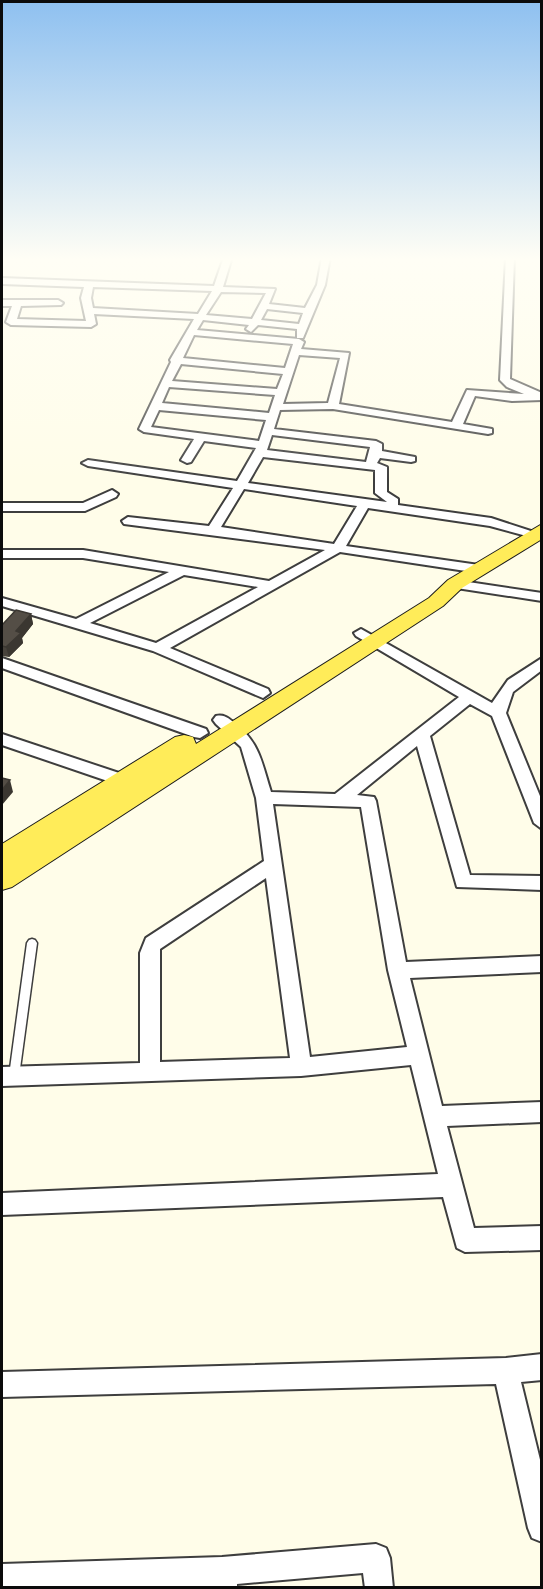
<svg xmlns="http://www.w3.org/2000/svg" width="543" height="1589" viewBox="0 0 543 1589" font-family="'Playfair Display',serif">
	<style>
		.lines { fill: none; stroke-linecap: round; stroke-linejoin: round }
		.service-casing { stroke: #3e3e3e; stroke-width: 3 }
		.minor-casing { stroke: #3e3e3e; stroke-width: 4 }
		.primary-casing { stroke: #1c1c1c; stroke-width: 2 }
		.service { fill: #fff; fill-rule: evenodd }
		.minor { fill: #fff; fill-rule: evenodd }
		.primary { fill: #ffec59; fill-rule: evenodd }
		.wall { fill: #48433c }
		.shaded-wall { fill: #3b3731 }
		.building { fill: #544e46; stroke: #3b3731; stroke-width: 1.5 }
	</style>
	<rect width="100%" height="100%" fill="#fffde9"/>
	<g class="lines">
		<defs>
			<path id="service" d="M32,939L35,940L37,943L19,1076L18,1079L14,1081L10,1079L9,1076L27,943L29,940Z"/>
			<g id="minor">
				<path d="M224,257H232L223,287L275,289L269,304L305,308L317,285L322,257H330L325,285L303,338H297V329L258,325L251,332L246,329L249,325L203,320L197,330L299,339L304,342L301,349L349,353L339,404L452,422L467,390L524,394L507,387L500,380L506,257H514L510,379L542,393V400L512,401L475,396L463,424L492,429V433L488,434L333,409L280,410L274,429L376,441L382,444V451L415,457V461L411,462L380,458L377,463L387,467V492L398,499V505L491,518L540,534L534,538L490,526L368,508L346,546L479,565L486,569L479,573L340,552L170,648L268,689L270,693L263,698L153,651L2,606V598L76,619L169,572L83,558H2V550H83L269,581L325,550L124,524L122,521L128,517L209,526L233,488L88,466L82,463L88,460L237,481L256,448L204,441L191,462L187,463L181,460L194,439L144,432L139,429L171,362L170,360L194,319L94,314L96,324L91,327L11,325L6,322L12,306H2V300H58L63,303L61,305L21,306L17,319L86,321L81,298L84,287L2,284V278L214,286ZM93,287L212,291L198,314L93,308L91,298ZM221,292L266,293L252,319L206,315ZM267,309L303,313L299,324L261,320ZM194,335L293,344L285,368L183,358ZM299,355L340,358L328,403L283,404ZM181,364L283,374L277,389L172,381ZM169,387L275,395L269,413L162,403ZM159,410L266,420L259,441L151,427ZM272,435L370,447L366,462L267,450ZM263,457L375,470V493L387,502L248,483ZM244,489L357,506L334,544L221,527ZM184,575L258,587L156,643L90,623Z"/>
				<path d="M112,490L118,494L116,497L85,511H2V503H83Z"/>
				<path d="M455,580L542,593V601L450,587V581Z"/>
				<path d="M361,629L492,703L508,680L542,658V670L513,692L506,713L542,801V829L534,823L492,716L470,704L430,736L470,875L542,876V890L457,887L417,746L357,795L374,797L376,801L406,962L542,956V972L410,978L442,1106L542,1102V1122L447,1126L474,1228L542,1226V1250L465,1252L457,1248L443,1197L2,1215V1193L438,1174L411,1065L301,1076L2,1086V1067L140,1063V953L146,938L264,861L256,798L241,747L216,724L213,720L216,716C225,714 229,719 237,725C260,744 262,764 271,792L335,794L459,697L356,636L354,633ZM273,804L361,807L388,970L407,1047L310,1057ZM266,878L290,1058L160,1062V949Z"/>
				<path d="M2,658L206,729L208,733L200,738L194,737L2,668Z"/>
				<path d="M2,734L137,779L139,783L131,789L2,745Z"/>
				<path d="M542,1354V1380L521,1382L542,1468V1542L532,1538L528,1528L496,1384L2,1397V1372L506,1358Z"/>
				<path d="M376,1544L386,1548L390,1558L393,1588H365L363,1573L237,1584V1588H2V1564L222,1557Z"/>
			</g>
			<path id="primary" d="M542,524V539L462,588L443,606L12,887L2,890V844L175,737L184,735L193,737L196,744L429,598L448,580Z"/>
		</defs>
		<use href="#service" class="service-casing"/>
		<use href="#minor" class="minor-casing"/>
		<use href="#primary" class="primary-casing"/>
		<use href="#service" class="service"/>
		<use href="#minor" class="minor"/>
		<use href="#primary" class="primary"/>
	</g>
	<path class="wall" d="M31,614L33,624L22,638L23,643L9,657L2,656V625Z"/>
	<g class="shaded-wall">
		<path d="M31,614L33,624L22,638L23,643L9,657L6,647L16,631Z"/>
		<path d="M10,780L13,792L2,805V790Z"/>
	</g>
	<g class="building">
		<path d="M16,610L31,614L16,631L21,633L6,647L2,646V625Z"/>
		<path d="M2,778L10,780L2,790Z"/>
	</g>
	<linearGradient id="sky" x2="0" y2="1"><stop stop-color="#8ec0f0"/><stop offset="0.54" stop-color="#fffef5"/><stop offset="1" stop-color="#fffef5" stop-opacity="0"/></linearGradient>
	<rect width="543" height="480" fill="url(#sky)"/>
	<rect width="543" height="1589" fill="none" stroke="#0b0b0b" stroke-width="6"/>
</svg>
